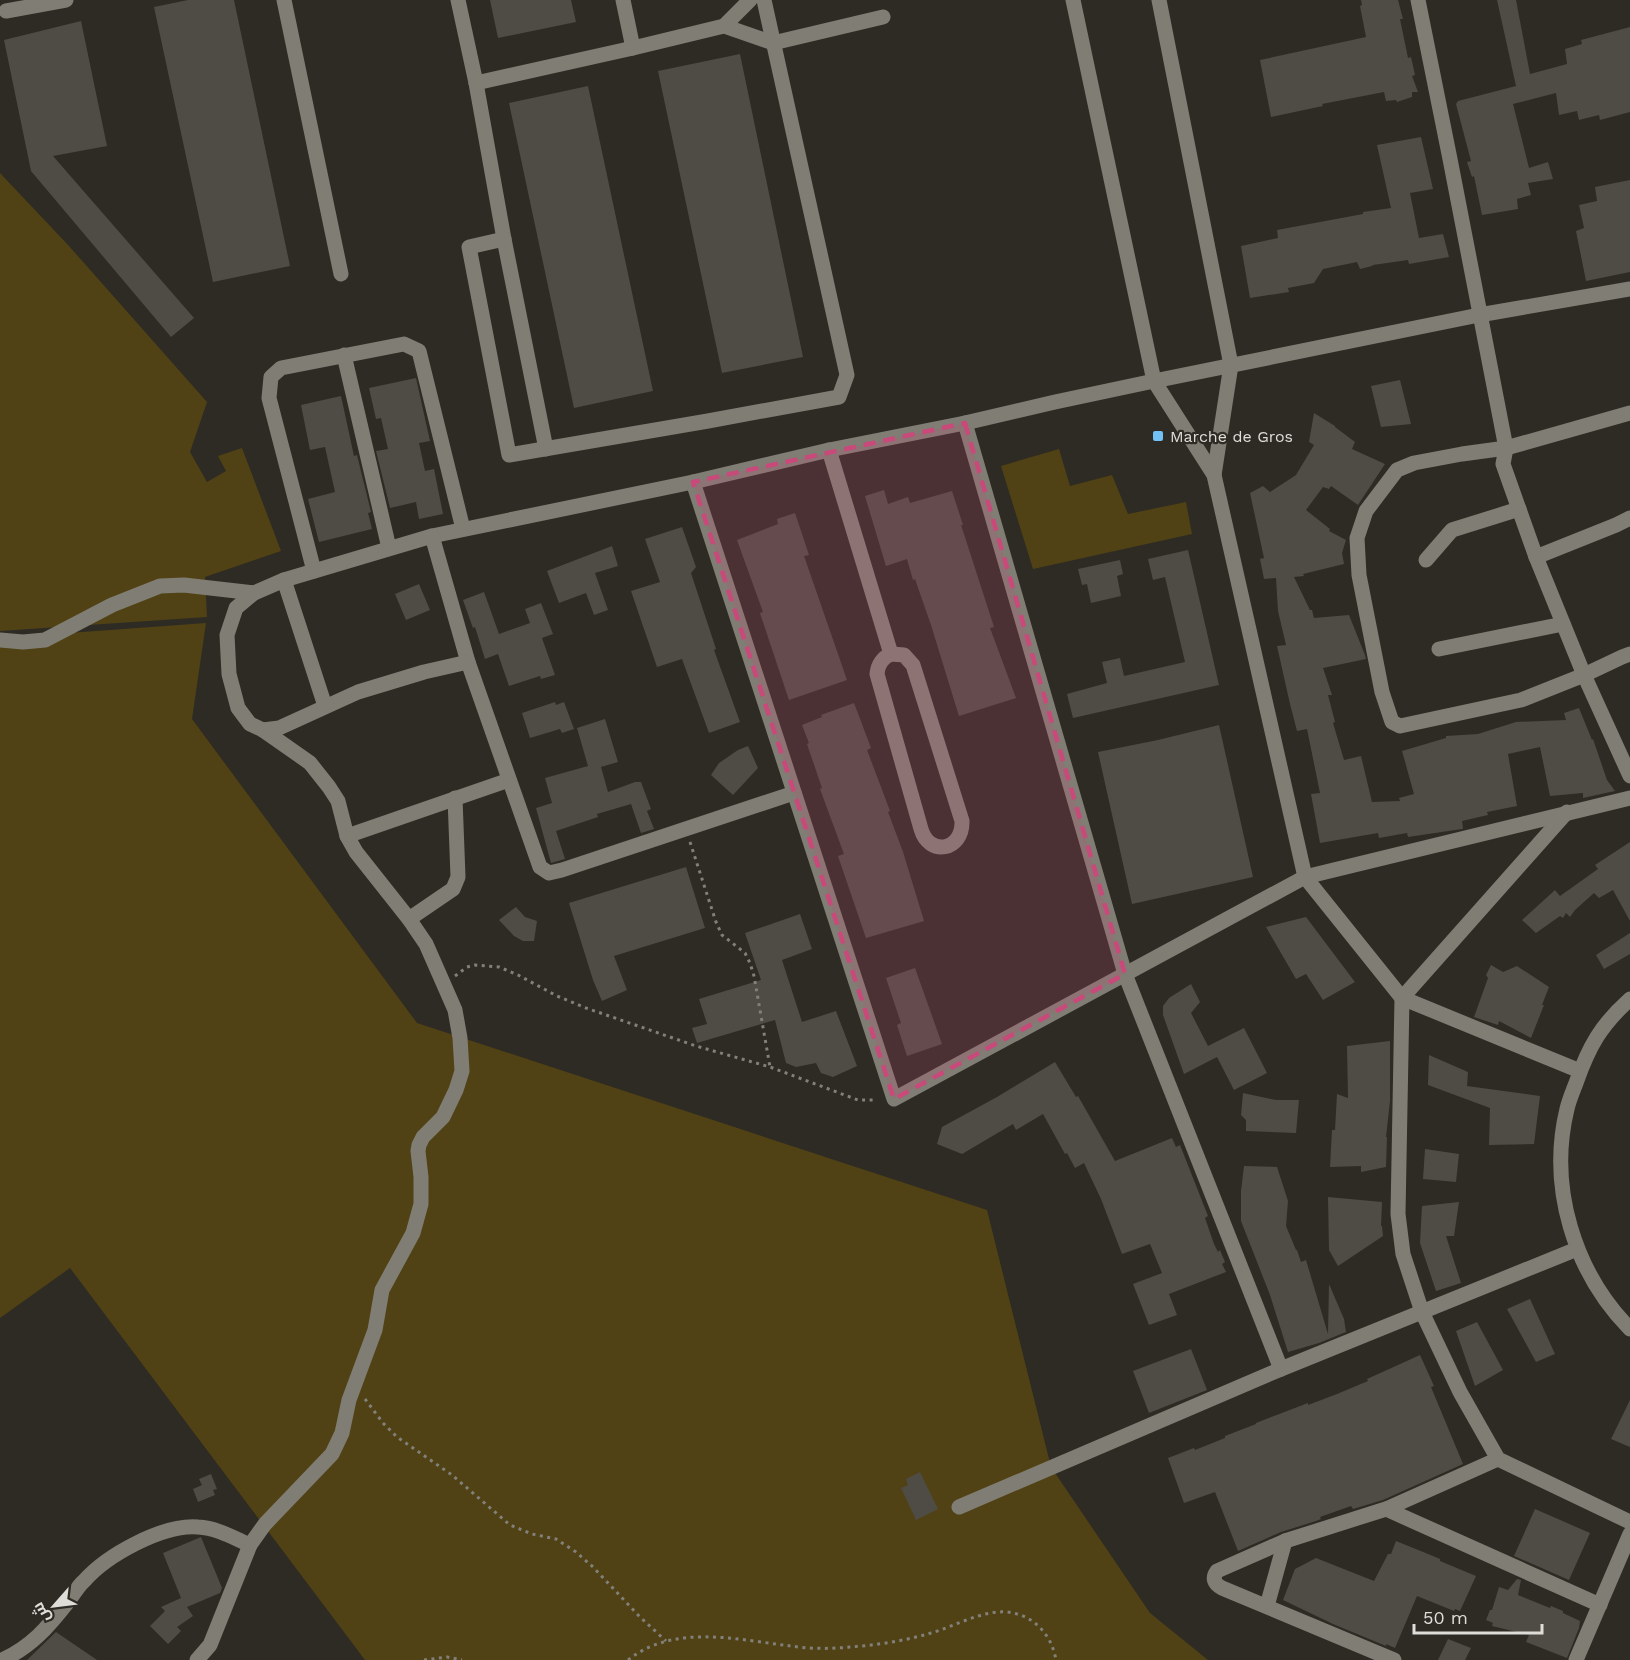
<svg xmlns="http://www.w3.org/2000/svg" width="1630" height="1660" viewBox="0 0 1630 1660" font-family="'Work Sans',Cairo,sans-serif">
	<style>
		.green { fill: #504214 }
		.building { fill: #4e4c44 }
		.lines { fill: none; stroke-linecap: round; stroke-linejoin: round }
		.path { stroke: #82807a; stroke-width: 3; stroke-dasharray: 3 4.5; stroke-linecap: butt }
		.minor { stroke: #807d74; stroke-width: 15 }
		.marked { fill: #c9497a; fill-opacity: 0.2; stroke: #c9497a; stroke-width: 4.5; stroke-dasharray: 12 8; stroke-linejoin: round }
		.poi-dot { fill: #71c1f5; stroke: #2d2b24; stroke-width: 2 }
		.labels { text-anchor: middle; stroke-width: 4.5; stroke-linejoin: round; paint-order: stroke }
		.poi-label { font-size: 16px; fill: #dfddd8; stroke: #2d2b24; text-anchor: start }
	</style>
	<rect width="100%" height="100%" fill="#2d2b24"/>
	<g class="green">
		<path d="M0,173L69,246L207,402L190,452L207,482L226,471L218,456L242,448L281,551L205,577L207,617L0,631Z"/>
		<path d="M1059,449L1070,486L1112,475L1128,514L1186,502L1192,534L1033,569L1001,466Z"/>
		<path d="M206,623L192,719L417,1023L987,1210L1051,1467L1150,1613L1208,1660H365L70,1268L0,1318V638Z"/>
	</g>
	<g class="building">
		<path d="M188,0H234L290,266L213,282L154,7Z"/>
		<path d="M490,0H571L576,22L498,38Z"/>
		<path d="M1361,0H1398L1403,19H1400L1408,58L1411,57L1415,75L1412,76L1418,92H1412V97L1397,102L1396,100L1386,101L1384,92L1322,104L1323,106L1271,117L1260,60L1366,37L1360,6L1362,5Z"/>
		<path d="M1497,0H1516L1530,74L1567,64L1565,49L1582,44L1581,40L1630,27V112L1600,120L1599,115L1579,120L1577,111L1559,115L1556,93L1513,104L1529,168L1548,162L1553,179L1528,183L1531,195L1517,199L1518,209L1482,215L1474,176L1472,177L1467,162L1471,161L1456,104L1458,101L1516,86Z"/>
		<path d="M81,21L107,146L53,156L194,318L171,337L31,171L4,40Z"/>
		<path d="M740,54L803,357L722,373L658,71Z"/>
		<path d="M588,86L653,391L574,408L509,103Z"/>
		<path d="M1421,137L1433,189L1410,193L1419,238L1443,234L1449,257L1409,264L1408,260L1373,265L1372,266L1360,269L1357,262L1323,269L1314,283L1288,288L1289,292L1250,298L1241,246L1278,238L1277,230L1363,214V212L1391,208L1377,145Z"/>
		<path d="M1630,180V272L1586,281L1576,231L1584,228L1579,205L1597,201L1595,187Z"/>
		<path d="M416,378L430,441L419,443L425,471L434,469L443,514L419,519L416,502L390,508L376,451L388,449L381,418L376,419L369,388Z"/>
		<path d="M1400,380L1411,424L1381,427L1371,386Z"/>
		<path d="M341,396L354,456L357,455L371,512L368,513L372,529L319,542L308,499L335,492L325,447L310,450L301,405Z"/>
		<path d="M1314,413L1335,426V427L1355,442L1352,449L1385,464L1358,505L1331,486L1329,489L1323,487L1306,510L1330,529L1329,531L1346,540L1342,553L1344,564L1303,574L1304,576L1294,577L1310,610H1312L1314,618L1349,615L1365,655L1366,659L1323,668L1332,695H1328L1335,722L1333,723L1344,760L1361,756L1372,802L1400,801L1399,798L1414,794L1402,751L1446,738V736L1478,734L1516,722L1566,720L1564,713L1579,708L1592,740L1593,739L1607,780L1615,791L1583,798V793L1550,796L1540,747L1508,754L1517,806L1487,812L1488,815L1462,821L1463,828L1462,829L1408,837L1407,833L1379,838L1378,833L1320,843L1311,794L1320,793L1307,729L1297,731L1290,704L1277,646L1286,645L1278,611L1276,578L1264,579L1260,559L1264,558L1250,493L1263,486L1270,492L1296,475L1314,445L1309,442Z"/>
		<path d="M884,490L888,504L908,497L910,503L952,491L963,525H961L994,627L990,628L1016,698L959,716L931,625L915,579L913,580L907,559L886,566L865,496Z"/>
		<path d="M795,513L809,555L804,556L847,680L789,700L760,613L763,612L737,540L778,524L777,519Z"/>
		<path d="M682,527L696,567L691,573L716,649L714,650L740,722L709,733L682,659L657,667L631,591L660,582L645,539Z"/>
		<path d="M612,546L618,566L595,573L608,610L594,615L586,593L559,603L547,571Z"/>
		<path d="M1188,550L1219,685L1073,718L1067,694L1107,683L1102,662L1120,658L1124,676L1185,662L1165,577L1153,580L1148,559Z"/>
		<path d="M1120,560L1123,574L1117,576L1121,596L1091,603L1087,584L1082,585L1078,569Z"/>
		<path d="M419,584L430,610L406,620L395,594Z"/>
		<path d="M484,592L499,634L530,623L525,609L541,603L553,634L542,638L555,675L541,679L540,676L509,686L498,654L485,659L475,627L473,628L463,600Z"/>
		<path d="M555,702L556,705L564,702L574,729L562,733L560,729L530,738L522,713Z"/>
		<path d="M854,703L871,748L867,750L890,811L888,812L903,852L924,921L866,938L838,856L844,854L820,789L822,788L807,744L809,743L802,725L822,717L821,715Z"/>
		<path d="M605,719L618,762L601,767L608,792L635,782H641L651,809L647,811L654,829L641,833L631,804L597,814L598,817L556,831L565,859L551,863L536,808L552,803L545,778L588,766L577,728Z"/>
		<path d="M1219,725L1253,877L1132,904L1098,752L1158,740Z"/>
		<path d="M748,746L758,768L733,795L711,775L719,763L738,750Z"/>
		<path d="M1630,842V921L1613,890L1599,898L1594,893L1575,910L1570,917L1566,913L1563,918L1560,916L1536,933L1522,920L1555,890L1560,896L1598,869L1595,865Z"/>
		<path d="M686,867L705,928L614,956L627,990L602,1001L593,980L569,903Z"/>
		<path d="M516,907L525,917L537,921L534,941H523L514,936L499,920Z"/>
		<path d="M800,914L812,949L782,960L802,1022L836,1011L857,1066L833,1077L821,1073L816,1063L796,1067L786,1063L775,1020L697,1043L692,1028L707,1024L699,999L761,980L745,933Z"/>
		<path d="M1306,917L1355,982L1323,1000L1306,974L1296,979L1266,927Z"/>
		<path d="M1630,933V954L1604,969L1596,955Z"/>
		<path d="M1491,965L1503,972L1517,966L1549,987L1542,1005H1544L1531,1038L1499,1021L1498,1025L1474,1017L1488,978L1486,975Z"/>
		<path d="M915,968L942,1044L907,1056L897,1025L901,1023L886,978Z"/>
		<path d="M1191,984L1200,1002L1191,1013L1208,1046L1244,1028L1267,1073L1234,1090L1217,1057L1184,1074L1163,1015V1006L1169,998Z"/>
		<path d="M1390,1041V1101L1386,1137H1387L1386,1167L1361,1172V1166L1330,1167L1332,1130H1335L1337,1094L1348,1098L1347,1046Z"/>
		<path d="M1429,1055L1468,1072L1467,1086L1540,1096L1534,1144L1489,1145L1490,1108L1428,1085Z"/>
		<path d="M1055,1062L1076,1097L1078,1096L1115,1161L1172,1138L1176,1147L1180,1145L1208,1216L1205,1218L1214,1244L1218,1252L1220,1250L1225,1262L1222,1264L1226,1272L1169,1294L1177,1315L1149,1325L1133,1284L1162,1273L1150,1244L1122,1254L1101,1199L1084,1163L1075,1168L1067,1153L1065,1154L1043,1114L1016,1130L1013,1124L962,1154L937,1144L942,1127L997,1097Z"/>
		<path d="M1243,1093L1276,1100H1299L1296,1133L1246,1131V1120L1241,1115Z"/>
		<path d="M1425,1149L1459,1154L1456,1182L1423,1179Z"/>
		<path d="M1244,1166L1277,1167L1288,1201L1286,1226L1296,1250H1297L1301,1262L1306,1260L1328,1334L1329,1284L1344,1319L1346,1332L1319,1343L1288,1352L1270,1295L1241,1221V1191Z"/>
		<path d="M1328,1197L1382,1202L1381,1226H1382L1383,1236L1338,1266L1329,1250Z"/>
		<path d="M1459,1202L1454,1236H1446L1461,1283L1436,1291L1420,1243L1422,1206Z"/>
		<path d="M1530,1299L1555,1354L1536,1362L1507,1309Z"/>
		<path d="M1477,1322L1503,1370L1475,1386L1456,1331Z"/>
		<path d="M1191,1349L1207,1390L1149,1413L1133,1371Z"/>
		<path d="M1420,1355L1434,1386L1431,1387L1463,1464L1383,1500L1353,1509L1351,1506L1320,1517L1321,1519L1316,1521L1281,1532L1238,1551L1215,1492L1184,1503L1168,1458L1194,1448L1195,1450L1225,1438V1436L1256,1424V1423L1308,1403V1405L1337,1394L1368,1381L1367,1379Z"/>
		<path d="M1630,1400V1447L1611,1439Z"/>
		<path d="M920,1472L938,1509L916,1520L901,1488L908,1485L906,1479Z"/>
		<path d="M211,1474L217,1489L213,1490L215,1495L198,1502L193,1489L202,1485L199,1479Z"/>
		<path d="M1535,1509L1590,1533L1569,1580L1514,1556Z"/>
		<path d="M201,1537L222,1588L220,1593L187,1607L193,1616L177,1627L181,1631L168,1644L150,1626L165,1611L161,1607L181,1598L163,1553Z"/>
		<path d="M1396,1541L1433,1556L1440,1559V1561L1476,1576L1460,1611L1455,1609L1454,1611L1417,1596L1395,1648L1386,1644V1646L1333,1624L1283,1600L1295,1569L1316,1558L1374,1581L1388,1554H1391Z"/>
		<path d="M1517,1579L1521,1580L1518,1595L1550,1608L1551,1606L1563,1611V1613L1580,1621L1579,1628L1567,1658L1526,1642L1529,1635L1492,1626L1493,1623L1486,1620L1490,1610H1492L1499,1587L1508,1590Z"/>
		<path d="M56,1632L97,1660H27Z"/>
		<path d="M1448,1639L1471,1648L1465,1660H1438Z"/>
	</g>
	<g class="lines">
		<g class="path">
			<path d="M690,842L716,922L722,935L745,953L750,963L754,976L770,1067"/>
			<path d="M455,976L467,967L475,965L499,967L518,975L557,996L586,1008L696,1046L770,1067L858,1100H877"/>
			<path d="M365,1399L383,1423L397,1437L452,1475L510,1525L532,1534L556,1539L576,1552L593,1567L640,1617L666,1641"/>
			<path d="M424,1660L447,1657L462,1660"/>
			<path d="M628,1660C675,1623 738,1640 791,1646C810,1649 831,1649 850,1647C877,1645 904,1641 931,1633C956,1626 987,1607 1013,1613C1037,1618 1052,1637 1056,1660"/>
		</g>
		<g class="minor">
			<path d="M284,0L341,274"/>
			<path d="M458,0L476,83L504,239L546,449"/>
			<path d="M623,0L633,48"/>
			<path d="M1073,0L1154,381L1214,475L1305,877L1402,998L1580,1071"/>
			<path d="M1159,0L1231,365L1214,475"/>
			<path d="M1418,0L1450,159L1506,448L1503,464L1536,557L1584,675L1630,776"/>
			<path d="M6,11L66,0"/>
			<path d="M724,26L773,43L883,17"/>
			<path d="M476,83L633,48L724,26L750,0"/>
			<path d="M504,239L469,247L509,455L708,421L839,397L847,375L764,0"/>
			<path d="M344,355L389,548"/>
			<path d="M1630,413L1506,448L1462,454L1414,463L1397,470L1366,511L1357,538L1359,575L1382,692L1392,722L1400,726L1521,700L1584,675L1622,657L1630,654"/>
			<path d="M965,423L1125,974L1281,1369"/>
			<path d="M829,450L891,654"/>
			<path d="M693,482L894,1099L1305,877L1630,798"/>
			<path d="M432,536L468,662L540,867L549,873L562,870L794,793"/>
			<path d="M1536,557L1616,525L1630,518"/>
			<path d="M1426,560L1452,530L1519,509"/>
			<path d="M314,571L269,398L271,377L281,368L404,344L419,351L463,529"/>
			<path d="M284,580L325,706"/>
			<path d="M0,640L23,642L45,640L112,605L160,586L184,585L254,593"/>
			<path d="M1439,649L1563,624"/>
			<path d="M891,654L904,655L913,665L962,821C963,851 929,857 921,829L877,674C878,664 882,658 891,654Z"/>
			<path d="M468,662L424,672L358,692L279,728L263,730L250,724L238,708L229,674L227,635L236,608L254,593L284,580L432,536L693,482L829,450L965,423L1055,402L1154,381L1479,315L1630,289"/>
			<path d="M1567,812L1402,998L1398,1214L1403,1254L1422,1312L1460,1392L1498,1459L1630,1522"/>
			<path d="M347,836L509,780"/>
			<path d="M409,919L453,889L458,877L455,798"/>
			<path d="M1630,999C1601,1025 1589,1046 1576,1083C1573,1091 1569,1100 1567,1109C1548,1187 1574,1272 1630,1329"/>
			<path d="M959,1507L1281,1369L1577,1249"/>
			<path d="M1386,1509L1600,1605"/>
			<path d="M1267,1606L1285,1541"/>
			<path d="M2,1660C31,1647 48,1627 67,1603C73,1596 77,1587 84,1581C107,1555 163,1524 198,1527C217,1528 234,1538 250,1545"/>
			<path d="M197,1660L210,1645L250,1545L265,1524L332,1454L342,1433L349,1400L375,1330L382,1290L413,1233L421,1204V1177L418,1151L419,1145L423,1137L443,1117L456,1090L462,1071L460,1038L455,1010L426,944L409,919L356,852L347,836L338,801L329,787L310,763L263,730"/>
			<path d="M1394,1660L1222,1588C1214,1584 1212,1578 1217,1571L1285,1541L1386,1509L1498,1459"/>
			<path d="M1576,1660L1630,1534"/>
		</g>
	</g>
	<path class="marked" d="M965,423L1125,974L894,1099L693,482Z"/>
	<rect class="poi-dot" x="1152" y="430" width="12" height="12" rx="3"/>
	<g class="labels">
		<g class="poi-label">
			<text x="1170" y="442">Marche de Gros</text>
		</g>
	</g>
	<g transform="translate(54 1606) rotate(242)" stroke="#2d2b24" stroke-width="4.5" paint-order="stroke">
	<path d="M0-4.5L10 22L0 15L-10 22Z" fill="#dfddd8"/>
	<text y="-9" font-size="16" font-weight="bold" text-anchor="middle" fill="#dfddd8">ش</text>
	</g>
	<path d="M1414 1624v9h128v-9" fill="none" stroke="#dfddd8" stroke-width="3"/>
	<text x="1423" y="1624" font-size="18" fill="#dfddd8" stroke="#2d2b24" stroke-width="4.5" paint-order="stroke">50 m</text>
</svg>
